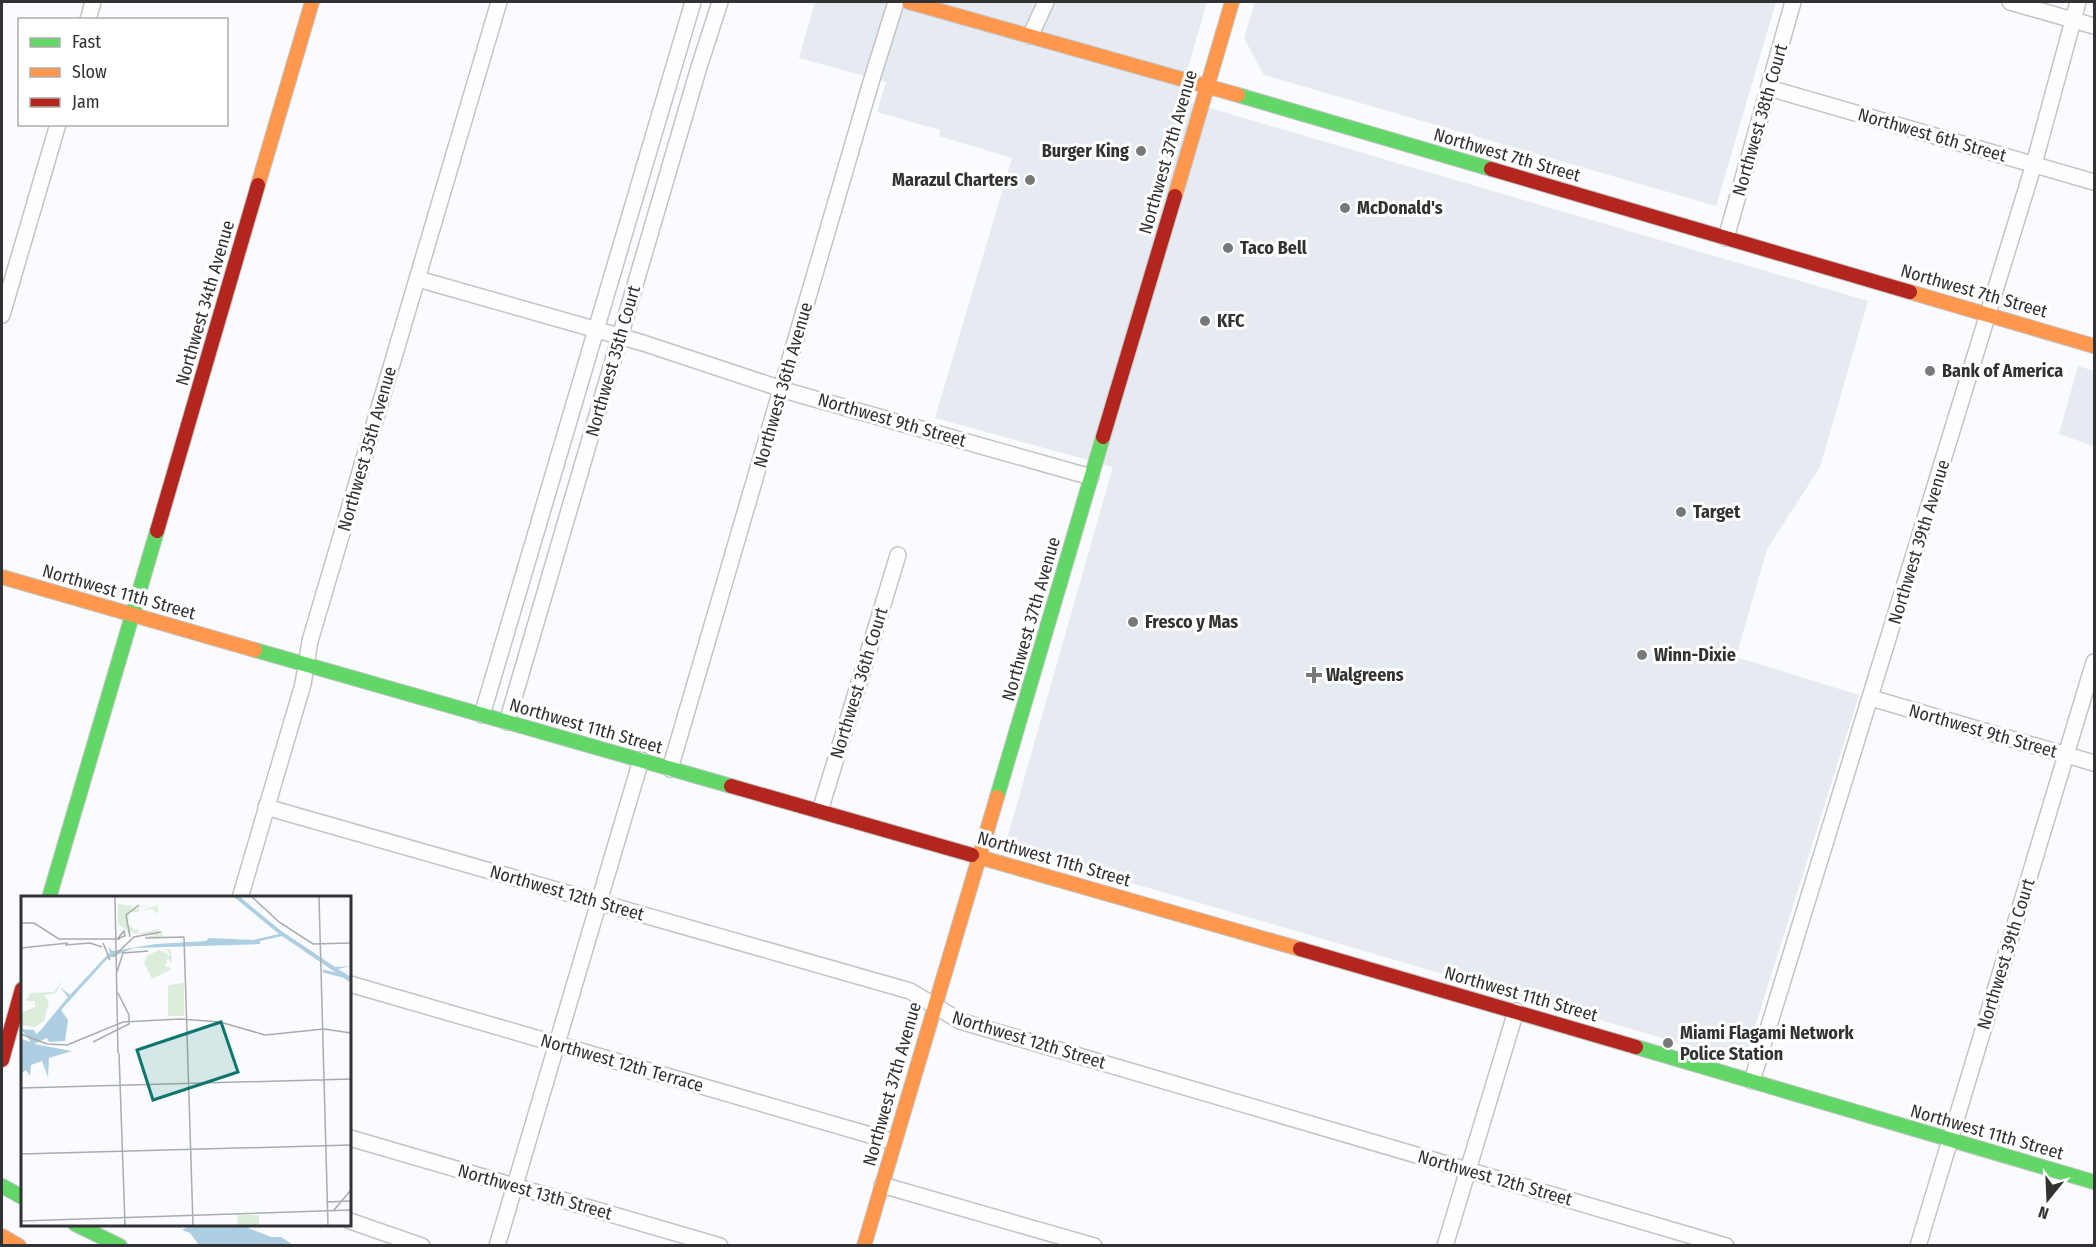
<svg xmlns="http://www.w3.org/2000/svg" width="2096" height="1247" viewBox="0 0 2096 1247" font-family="'Fira Sans Condensed',sans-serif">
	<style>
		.built { fill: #e5ebf1 }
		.water { fill: #aecee1 }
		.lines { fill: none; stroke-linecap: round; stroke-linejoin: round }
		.street-casing { stroke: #c3c4c6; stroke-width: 18 }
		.fast-casing { stroke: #c3c4c6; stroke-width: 16 }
		.slow-casing { stroke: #c3c4c6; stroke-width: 16 }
		.jam-casing { stroke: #c3c4c6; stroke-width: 16 }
		.street { stroke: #fefeff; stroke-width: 15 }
		.fast { stroke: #63d668; stroke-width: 14 }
		.slow { stroke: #ff974d; stroke-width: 14 }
		.jam { stroke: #b3261e; stroke-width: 14 }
		.poi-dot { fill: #77787a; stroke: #fff; stroke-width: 2 }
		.labels { text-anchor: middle; stroke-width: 6; stroke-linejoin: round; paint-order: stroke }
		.street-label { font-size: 18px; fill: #313233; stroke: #fff }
		.poi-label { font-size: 18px; font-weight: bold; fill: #313233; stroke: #fff; text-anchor: start }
		.inset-river { fill: none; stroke: #aecee1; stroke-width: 3 }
		.inset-road { fill: none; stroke: #a9abad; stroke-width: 1.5 }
		.view { fill: #0f766e; fill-opacity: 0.15; stroke: #0f766e; stroke-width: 3 }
		.inset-edge { fill: none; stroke: #313233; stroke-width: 3 }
	</style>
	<rect width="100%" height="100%" fill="#f9fbfe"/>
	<g class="built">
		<path d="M815,2H1207L1179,99L1868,301L1820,467L1767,549L1736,657L1859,695L1744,1062L1005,846L1113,467L935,418L1012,158L939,136L940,130L877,112L886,82L799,58Z"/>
		<path d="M1255,2H1776L1716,206L1264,75L1244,38Z"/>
		<path d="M2078,366L2094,371V446L2059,434Z"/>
	</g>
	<path class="water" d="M192,1225H241L271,1237H281L293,1245H199L190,1233L182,1230Z"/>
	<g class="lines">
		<defs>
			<g id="street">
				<path d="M2010,2L2094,26"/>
				<path d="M88,20L93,2"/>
				<path d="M1030,36L1046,2"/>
				<path d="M1769,88L2094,182"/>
				<path d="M1726,238L1793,2"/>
				<path d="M418,279L643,343L794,393L1091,477"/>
				<path d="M2,315L58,124"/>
				<path d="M1871,698L2094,763"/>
				<path d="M482,715L693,2"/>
				<path d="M507,722L699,67L720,2"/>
				<path d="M670,769L871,82L896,2"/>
				<path d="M266,807L910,991L960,1021L1726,1246"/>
				<path d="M820,811L898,555"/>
				<path d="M240,898L303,684L310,641L499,2"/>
				<path d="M350,984L894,1142"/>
				<path d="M1752,1081L2034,164L2078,2"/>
				<path d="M350,1138L720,1246"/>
				<path d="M882,1185L1094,1246"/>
				<path d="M350,1221L422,1246"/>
				<path d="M497,1246L641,760"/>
				<path d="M1445,1246L1516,1011"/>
				<path d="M1918,1246L2094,662"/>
			</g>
			<g id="fast">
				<path d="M1238,95L1491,169"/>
				<path d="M255,650L731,786"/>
				<path d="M997,797L1103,437"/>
				<path d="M49,898L157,531"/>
				<path d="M1636,1047L2094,1182"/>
				<path d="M2,1186L22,1197"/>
				<path d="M75,1224L120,1246"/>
			</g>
			<g id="slow">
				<path d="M909,2L1238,95"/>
				<path d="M258,185L312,2"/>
				<path d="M1175,196L1232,2"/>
				<path d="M1910,292L2094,346"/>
				<path d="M2,577L255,650"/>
				<path d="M972,855L1300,949"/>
				<path d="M2,1236L19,1246"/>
				<path d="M864,1246L997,797"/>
			</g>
			<g id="jam">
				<path d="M1491,169L1910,292"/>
				<path d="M1103,437L1175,196"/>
				<path d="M157,531L258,185"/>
				<path d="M731,786L972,855"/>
				<path d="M1300,949L1636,1047"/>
				<path d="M2,1060L22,989"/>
			</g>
		</defs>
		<use href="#street" class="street-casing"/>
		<use href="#fast" class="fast-casing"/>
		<use href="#slow" class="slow-casing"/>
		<use href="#jam" class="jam-casing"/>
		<use href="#street" class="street"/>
		<use href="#fast" class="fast"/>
		<use href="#slow" class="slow"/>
		<use href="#jam" class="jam"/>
	</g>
	<g class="poi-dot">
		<circle cx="1141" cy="151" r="6"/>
		<circle cx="1030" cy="180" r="6"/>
		<circle cx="1345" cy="208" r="6"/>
		<circle cx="1228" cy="248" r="6"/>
		<circle cx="1205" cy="321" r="6"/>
		<circle cx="1930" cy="371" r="6"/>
		<circle cx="1681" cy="512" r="6"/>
		<circle cx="1133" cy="622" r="6"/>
		<circle cx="1642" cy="655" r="6"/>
		<path d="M1311 666h6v6h6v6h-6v6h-6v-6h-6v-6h6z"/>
		<circle cx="1668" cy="1043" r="6"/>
	</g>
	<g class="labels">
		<g class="street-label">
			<text transform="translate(1760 120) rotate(-74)" y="6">Northwest 38th Court</text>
			<text transform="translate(1932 135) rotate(16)" y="6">Northwest 6th Street</text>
			<text transform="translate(1168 152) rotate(-74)" y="6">Northwest 37th Avenue</text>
			<text transform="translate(1507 155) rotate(16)" y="6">Northwest 7th Street</text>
			<text transform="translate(1974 291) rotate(16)" y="6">Northwest 7th Street</text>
			<text transform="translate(205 303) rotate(-74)" y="6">Northwest 34th Avenue</text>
			<text transform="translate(613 361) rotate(-74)" y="6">Northwest 35th Court</text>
			<text transform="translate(783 385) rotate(-74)" y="6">Northwest 36th Avenue</text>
			<text transform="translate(892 420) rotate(16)" y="6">Northwest 9th Street</text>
			<text transform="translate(367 449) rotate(-74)" y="6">Northwest 35th Avenue</text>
			<text transform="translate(1919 542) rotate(-73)" y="6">Northwest 39th Avenue</text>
			<text transform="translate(119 592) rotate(16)" y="6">Northwest 11th Street</text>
			<text transform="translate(1031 619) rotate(-74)" y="6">Northwest 37th Avenue</text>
			<text transform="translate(859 683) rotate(-73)" y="6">Northwest 36th Court</text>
			<text transform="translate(586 726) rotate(16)" y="6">Northwest 11th Street</text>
			<text transform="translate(1983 731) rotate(16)" y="6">Northwest 9th Street</text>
			<text transform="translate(1054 859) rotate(16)" y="6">Northwest 11th Street</text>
			<text transform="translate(567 893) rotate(16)" y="6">Northwest 12th Street</text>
			<text transform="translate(2006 954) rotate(-73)" y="6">Northwest 39th Court</text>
			<text transform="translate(1521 994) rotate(16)" y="6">Northwest 11th Street</text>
			<text transform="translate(1029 1040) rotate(17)" y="6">Northwest 12th Street</text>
			<text transform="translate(622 1063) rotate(16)" y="6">Northwest 12th Terrace</text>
			<text transform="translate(892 1084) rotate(-74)" y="6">Northwest 37th Avenue</text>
			<text transform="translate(1987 1132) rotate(16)" y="6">Northwest 11th Street</text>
			<text transform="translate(1495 1178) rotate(16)" y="6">Northwest 12th Street</text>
			<text transform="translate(535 1192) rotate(16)" y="6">Northwest 13th Street</text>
		</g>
		<g class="poi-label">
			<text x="1129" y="157" text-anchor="end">Burger King</text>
			<text x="1018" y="186" text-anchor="end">Marazul Charters</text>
			<text x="1357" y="214">McDonald's</text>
			<text x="1240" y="254">Taco Bell</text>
			<text x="1217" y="327">KFC</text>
			<text x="1942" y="377">Bank of America</text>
			<text x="1693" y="518">Target</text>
			<text x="1145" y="628">Fresco y Mas</text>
			<text x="1654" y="661">Winn-Dixie</text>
			<text x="1326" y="681">Walgreens</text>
			<text x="1680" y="1039">Miami Flagami Network<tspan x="1680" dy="21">Police Station</tspan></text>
		</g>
	</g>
	<g transform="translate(21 896)">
		<rect width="330" height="330" fill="#f9fbfe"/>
		<path d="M97,8L113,10L108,14L116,10H137V18L131,13L120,15L135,10L115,11V13L118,12V16H108L107,27L113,34L118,33L116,38L137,33V37L122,38L138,37V40L141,35L142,41H123L136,39L115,38L109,35V41L106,34L97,28ZM145,53H149L151,61L150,69L147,61L144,71H149V74L131,83L123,67L126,60L138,54L150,60ZM42,83L35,97L23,99L28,106L23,125L14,131L0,129V117L14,111V105H5L9,97L33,96ZM163,87V120H147V89ZM217,319H238V329H216Z" fill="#dceedb"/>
		<path d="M213,1H219L259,34L314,71L330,70L317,73L330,81V87L261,40L239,45V48L113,52L86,63L40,114L47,124L44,145L28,146L26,142L13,148L51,155L28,162L27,181L21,165L10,169L9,180L5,174L0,178V143L10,146L0,133L13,134L15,138L19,135L47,101L39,91L49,99L89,56L87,51L92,55L135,48L185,45L188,42L232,44L258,38Z" fill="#aecee1"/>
		<path class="inset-river" d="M302,75L322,80"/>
		<path class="inset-road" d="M94,1L97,157M231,1L258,26L292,48L330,47M298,1L307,329M0,27H13L38,43H99M109,41L105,19L118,9M163,41L172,329M97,42L103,35L104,40L98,42M124,42L163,41M82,47L89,64M44,49L69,47L81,51M0,52L47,47M92,61L113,41L140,36M96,76L102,57L127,55M0,138L26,148L46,149L102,126L159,123L199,126L244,139L303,133L330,137M72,146L108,128V119L97,97M98,157L104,329M0,192L330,183M0,258L330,249M305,306L330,305M313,314L330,294M0,325L330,314"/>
		<path class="view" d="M200,126L217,176L132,204L116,154Z"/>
		<rect width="330" height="330" class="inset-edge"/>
	</g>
	<rect width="2096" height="1247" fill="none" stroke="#313233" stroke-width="6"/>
	<rect x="18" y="18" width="210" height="108" fill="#ffffff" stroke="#adadad" stroke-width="1.5"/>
	<rect x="30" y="38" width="30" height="9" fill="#63d668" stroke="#adadad" stroke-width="1.5"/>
	<text x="72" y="48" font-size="18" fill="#313233">Fast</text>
	<rect x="30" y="68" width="30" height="9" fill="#ff974d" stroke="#adadad" stroke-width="1.5"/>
	<text x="72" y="78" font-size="18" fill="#313233">Slow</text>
	<rect x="30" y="98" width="30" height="9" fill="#b3261e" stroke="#adadad" stroke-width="1.5"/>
	<text x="72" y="108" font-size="18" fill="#313233">Jam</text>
	<g transform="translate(2048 1199) rotate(198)" stroke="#ffffff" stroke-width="4.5" paint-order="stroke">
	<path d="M0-4.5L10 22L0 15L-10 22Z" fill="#313233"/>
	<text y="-9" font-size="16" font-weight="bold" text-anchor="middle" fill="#313233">N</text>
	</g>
</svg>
